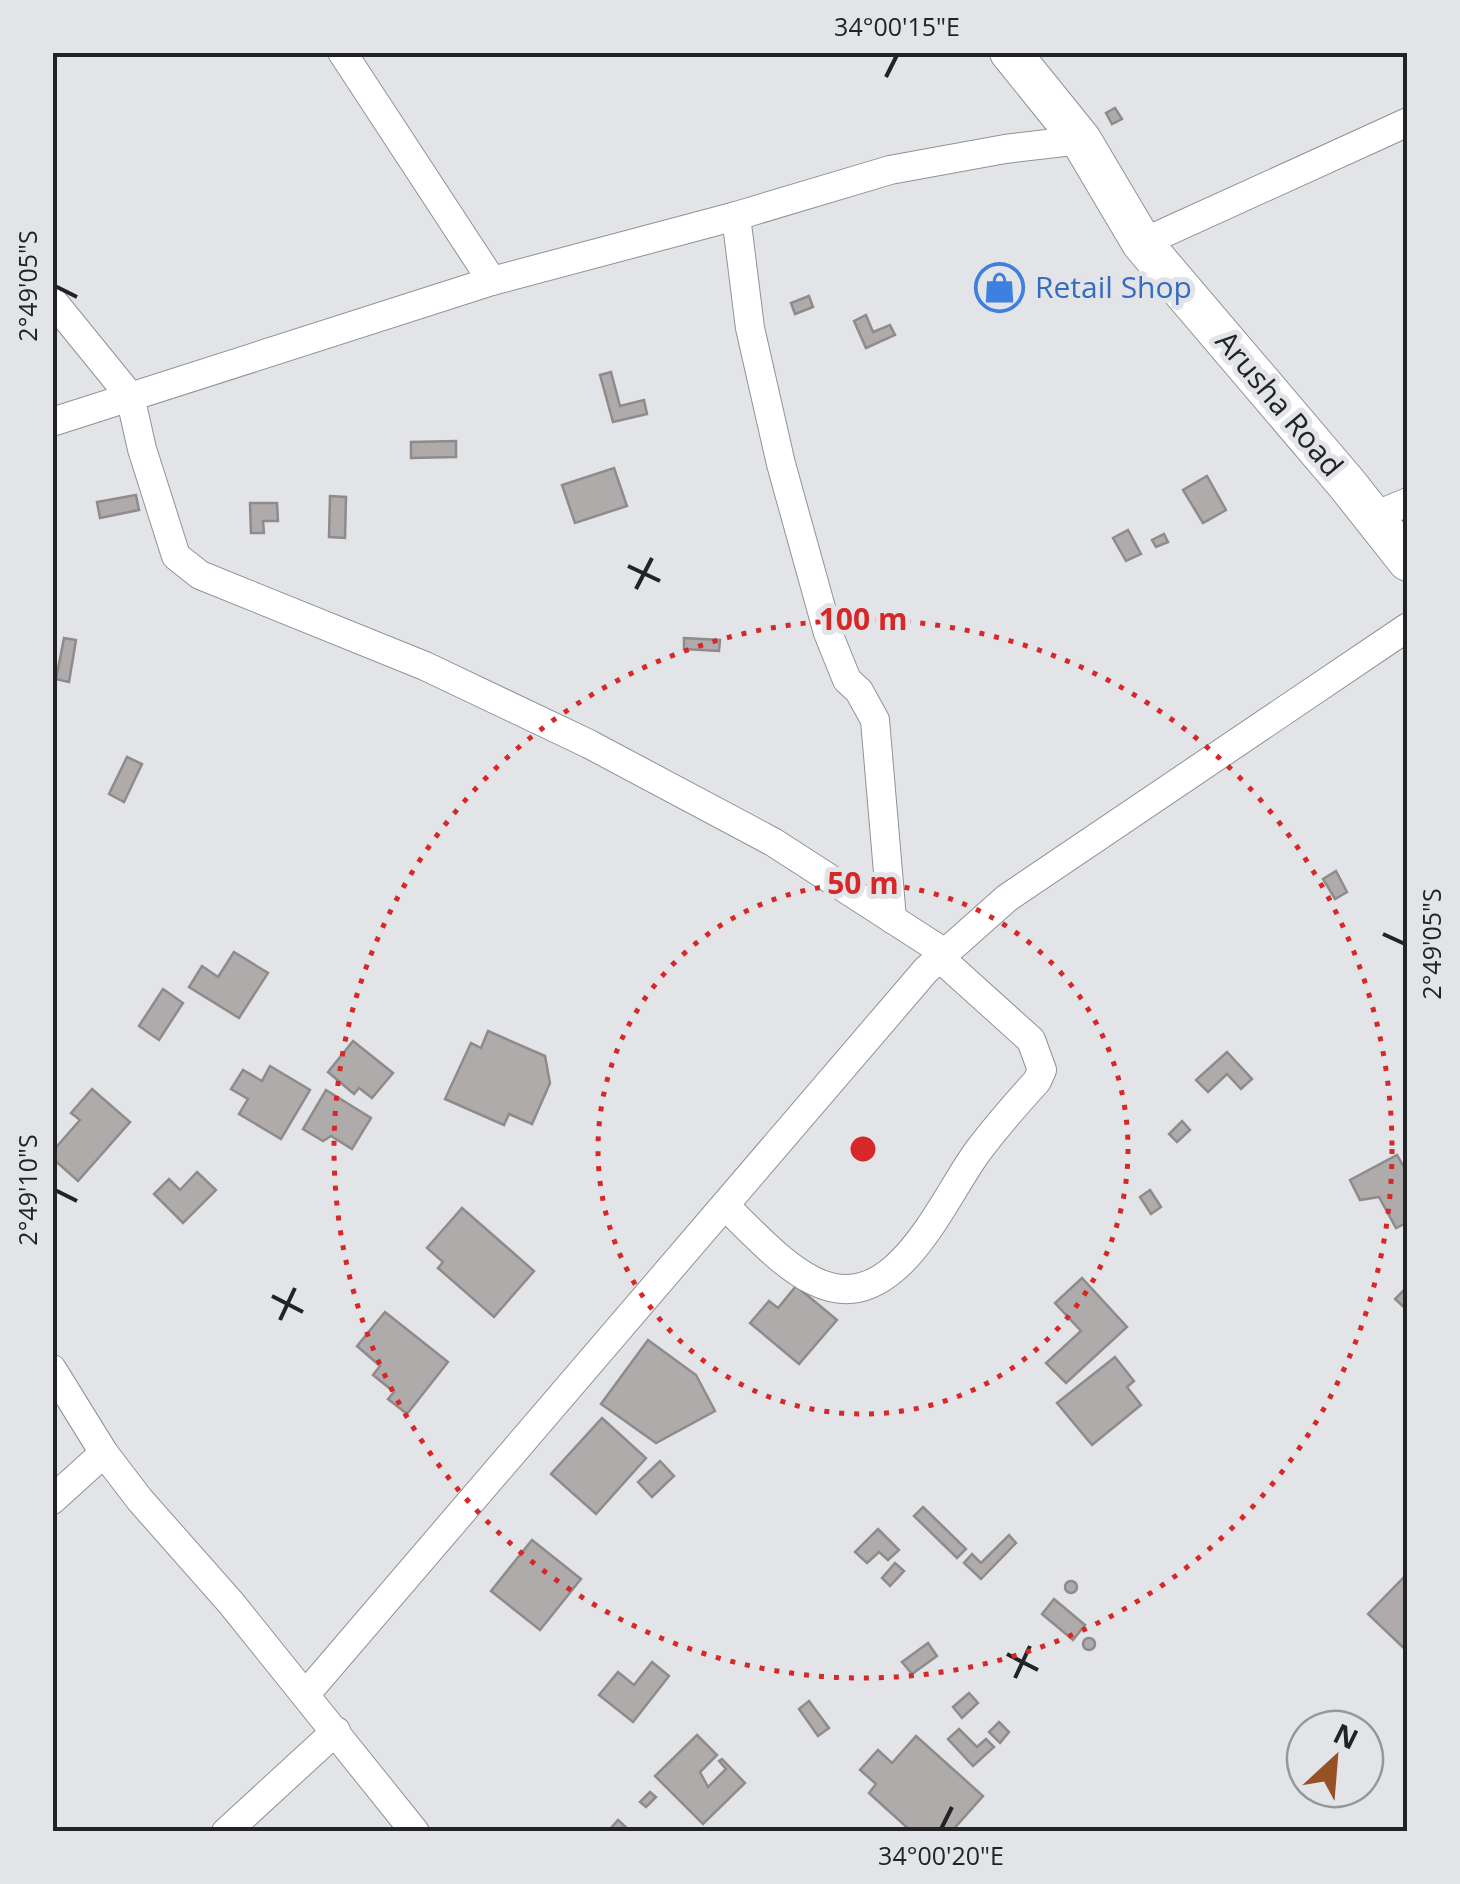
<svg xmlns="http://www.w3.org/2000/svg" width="1460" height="1884" viewBox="0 0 1460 1884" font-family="'Open Sans',sans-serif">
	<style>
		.building { fill: #b0abab; stroke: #908b8b; stroke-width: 2.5 }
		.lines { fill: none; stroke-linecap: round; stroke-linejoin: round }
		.street-casing { stroke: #909296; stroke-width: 30 }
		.secondary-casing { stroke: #909296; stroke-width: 42 }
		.street { stroke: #fff; stroke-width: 28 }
		.secondary { stroke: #fff; stroke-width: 40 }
		.ticks { fill: none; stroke: #222324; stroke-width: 4 }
		.ring { fill: none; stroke: #d62828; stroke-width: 5; stroke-dasharray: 5 10 }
		.labels { text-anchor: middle; stroke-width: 10; stroke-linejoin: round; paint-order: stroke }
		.shop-label { font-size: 30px; fill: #366cbe; stroke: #e2e4e8; text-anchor: start }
		.street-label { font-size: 30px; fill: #222324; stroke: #e2e4e8 }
		.centre { fill: #d62828; stroke: #e2e4e8; stroke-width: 5 }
		.ring-label { font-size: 30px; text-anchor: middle; font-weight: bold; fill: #d62828; stroke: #e2e4e8; stroke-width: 10; stroke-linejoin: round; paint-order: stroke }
		.neatline { fill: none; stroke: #222324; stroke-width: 4 }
		.ticks-label { font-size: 25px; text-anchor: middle; fill: #222324 }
	</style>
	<rect width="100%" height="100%" fill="#e2e4e8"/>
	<g class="building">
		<path d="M1115,108L1122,119L1112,124L1106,113Z"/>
		<path d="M809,296L813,307L795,314L791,303Z"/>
		<path d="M866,315L873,332L890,325L895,335L866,348L854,321Z"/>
		<path d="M611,372L620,406L644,400L647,414L613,422L600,375Z"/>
		<path d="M456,441V457L411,458V442Z"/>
		<path d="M614,468L627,506L575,523L562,485Z"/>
		<path d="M1207,476L1226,510L1203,523L1183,490Z"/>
		<path d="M136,495L139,510L100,518L97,502Z"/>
		<path d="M330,496L346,497L345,538L329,537Z"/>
		<path d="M250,503H277L278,521H263L264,533H251Z"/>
		<path d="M1128,530L1141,554L1126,561L1113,538Z"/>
		<path d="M1164,534L1168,542L1156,547L1152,540Z"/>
		<path d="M64,638L76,640L69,682L56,679Z"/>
		<path d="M684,638L720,640L719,651L684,649Z"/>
		<path d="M127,757L142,764L124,802L109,794Z"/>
		<path d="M1336,871L1347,892L1335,899L1323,879Z"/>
		<path d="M234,952L268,973L239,1018L189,987L202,966L218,977Z"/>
		<path d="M163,989L183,1003L159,1040L139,1026Z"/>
		<path d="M488,1031L545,1056L550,1083L532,1124L509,1114L504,1125L445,1099L471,1043L481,1048Z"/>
		<path d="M353,1041L393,1073L372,1098L359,1088L354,1094L328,1072Z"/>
		<path d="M1227,1052L1252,1079L1241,1089L1227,1074L1208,1092L1196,1080Z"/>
		<path d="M270,1066L310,1090L281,1139L239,1114L248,1099L231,1089L243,1070L262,1081Z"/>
		<path d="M92,1089L130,1122L78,1181L52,1158V1152L80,1120L71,1113Z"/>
		<path d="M326,1090L371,1118L352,1149L331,1136L323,1141L303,1129Z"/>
		<path d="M1182,1121L1190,1130L1177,1142L1169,1134Z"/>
		<path d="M1397,1155L1408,1174V1222L1396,1228L1379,1197L1360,1200L1350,1180Z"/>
		<path d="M197,1172L216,1190L183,1223L154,1194L169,1179L180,1190Z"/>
		<path d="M1150,1190L1161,1207L1151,1214L1140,1197Z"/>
		<path d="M462,1208L534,1271L494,1317L438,1268L443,1262L427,1248Z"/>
		<path d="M1082,1278L1127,1327L1066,1383L1046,1363L1081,1331L1055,1303Z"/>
		<path d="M796,1286L837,1320L799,1364L750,1323L769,1301L778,1308Z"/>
		<path d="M1408,1286V1311L1395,1299Z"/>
		<path d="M385,1312L448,1362L407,1414L388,1399L394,1392L373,1375L380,1366L357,1346Z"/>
		<path d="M648,1340L696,1375L715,1411L656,1443L601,1404Z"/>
		<path d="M1115,1357L1134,1381L1127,1387L1141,1405L1092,1445L1057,1403Z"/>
		<path d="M602,1418L646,1458L596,1514L551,1474Z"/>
		<path d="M660,1461L674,1476L652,1497L638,1482Z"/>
		<path d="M923,1507L966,1549L957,1558L914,1516Z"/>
		<path d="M878,1529L899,1550L888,1560L879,1552L867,1563L855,1552Z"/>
		<path d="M1009,1535L1016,1543L981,1579L964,1563L972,1554L981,1563Z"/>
		<path d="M532,1540L581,1579L540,1630L491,1591Z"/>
		<path d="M895,1563L904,1571L890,1586L882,1578Z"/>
		<path d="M1408,1573V1652L1368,1614Z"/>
		<circle cx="1071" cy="1587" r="6"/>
		<path d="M1054,1599L1085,1625L1073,1640L1042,1614Z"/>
		<circle cx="1089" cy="1644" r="6"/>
		<path d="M928,1643L937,1656L912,1674L902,1662Z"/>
		<path d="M652,1662L669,1676L633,1722L599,1695L618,1672L634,1685Z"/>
		<path d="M969,1693L978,1703L962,1718L953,1707Z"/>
		<path d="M809,1701L829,1728L818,1736L799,1709Z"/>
		<path d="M999,1722L1009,1732L1000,1743L989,1732Z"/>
		<path d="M959,1729L977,1747L986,1739L994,1747L973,1766L948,1739Z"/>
		<path d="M697,1735L717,1755L700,1772L708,1787L726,1769L719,1761L722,1759L745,1783L703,1824L655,1776Z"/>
		<path d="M916,1736L983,1796L951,1832H912L869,1793L876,1784L860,1770L878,1750L892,1763Z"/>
		<path d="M650,1792L656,1797L646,1807L640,1802Z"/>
		<path d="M618,1820L631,1832L610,1829Z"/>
	</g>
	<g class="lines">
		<defs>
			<g id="street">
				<path d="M342,52L492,281"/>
				<path d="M736,216L750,328L781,464L828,633L847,680L859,691L875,720L892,919"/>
				<path d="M1142,243L1408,122"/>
				<path d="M52,300L130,396L142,449L176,556L200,575L425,666L589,744L773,842L945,953"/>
				<path d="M52,422L492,281L736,216L890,170L1005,149L1081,140"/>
				<path d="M1372,517L1408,502"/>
				<path d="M726,1207C752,1231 781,1265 814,1281C895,1321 941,1201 978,1151C996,1127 1017,1103 1037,1081L1042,1070L1031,1040L940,958"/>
				<path d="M52,1369L104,1453L140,1500L231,1603L415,1832"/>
				<path d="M52,1500L104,1453"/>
				<path d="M306,1694L926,970L1007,898L1408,627"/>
				<path d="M226,1832L336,1731"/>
			</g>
			<path id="secondary" d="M1010,52L1081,140L1142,243L1347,484L1408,561"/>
		</defs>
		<use href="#street" class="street-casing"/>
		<use href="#secondary" class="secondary-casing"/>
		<use href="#street" class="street"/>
		<use href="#secondary" class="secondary"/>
	</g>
	<path class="ticks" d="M886,77L897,55M55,286L77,297M628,566L660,581M636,589L652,558M1383,934L1405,944M55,1190L77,1201M272,1296L303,1312M280,1320L295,1288M1007,1654L1038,1670M1015,1678L1030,1646M941,1829L952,1807"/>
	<g class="ring">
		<circle cx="863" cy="1149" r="265"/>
		<circle cx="863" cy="1149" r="529"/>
	</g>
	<defs>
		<symbol id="shop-ring" viewBox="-11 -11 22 22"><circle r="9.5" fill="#e2e4e8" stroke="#3f7fe0" stroke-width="1.5"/><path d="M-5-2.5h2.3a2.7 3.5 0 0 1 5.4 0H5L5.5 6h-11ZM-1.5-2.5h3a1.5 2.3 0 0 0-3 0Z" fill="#3f7fe0"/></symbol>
	</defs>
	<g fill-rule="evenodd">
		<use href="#shop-ring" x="972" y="260" width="55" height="55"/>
	</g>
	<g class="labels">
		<g class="shop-label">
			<text x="1035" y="298">Retail Shop</text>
		</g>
		<g class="street-label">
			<text transform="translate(1279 404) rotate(50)" y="10">Arusha Road</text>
		</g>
	</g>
	<circle cx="863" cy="1149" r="15" class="centre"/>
	<g class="ring-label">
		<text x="863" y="630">100 m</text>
		<text x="863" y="894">50 m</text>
	</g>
	<rect width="1460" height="1884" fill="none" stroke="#e2e4e8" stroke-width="110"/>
	<g transform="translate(1335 1759) rotate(26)"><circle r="48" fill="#e2e4e8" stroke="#95979a" stroke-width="2.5"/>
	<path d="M0-8L18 38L0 25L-18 38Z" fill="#965224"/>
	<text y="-15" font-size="28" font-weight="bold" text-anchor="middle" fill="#222324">N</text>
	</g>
	<rect x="55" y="55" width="1350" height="1774" class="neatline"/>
	<g class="ticks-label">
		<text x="897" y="36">34°00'15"E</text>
		<text transform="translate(28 286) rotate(-90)" y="9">2°49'05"S</text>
		<text transform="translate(1432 944) rotate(-90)" y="9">2°49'05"S</text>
		<text transform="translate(28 1190) rotate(-90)" y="9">2°49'10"S</text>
		<text x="941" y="1865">34°00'20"E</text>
	</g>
</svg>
